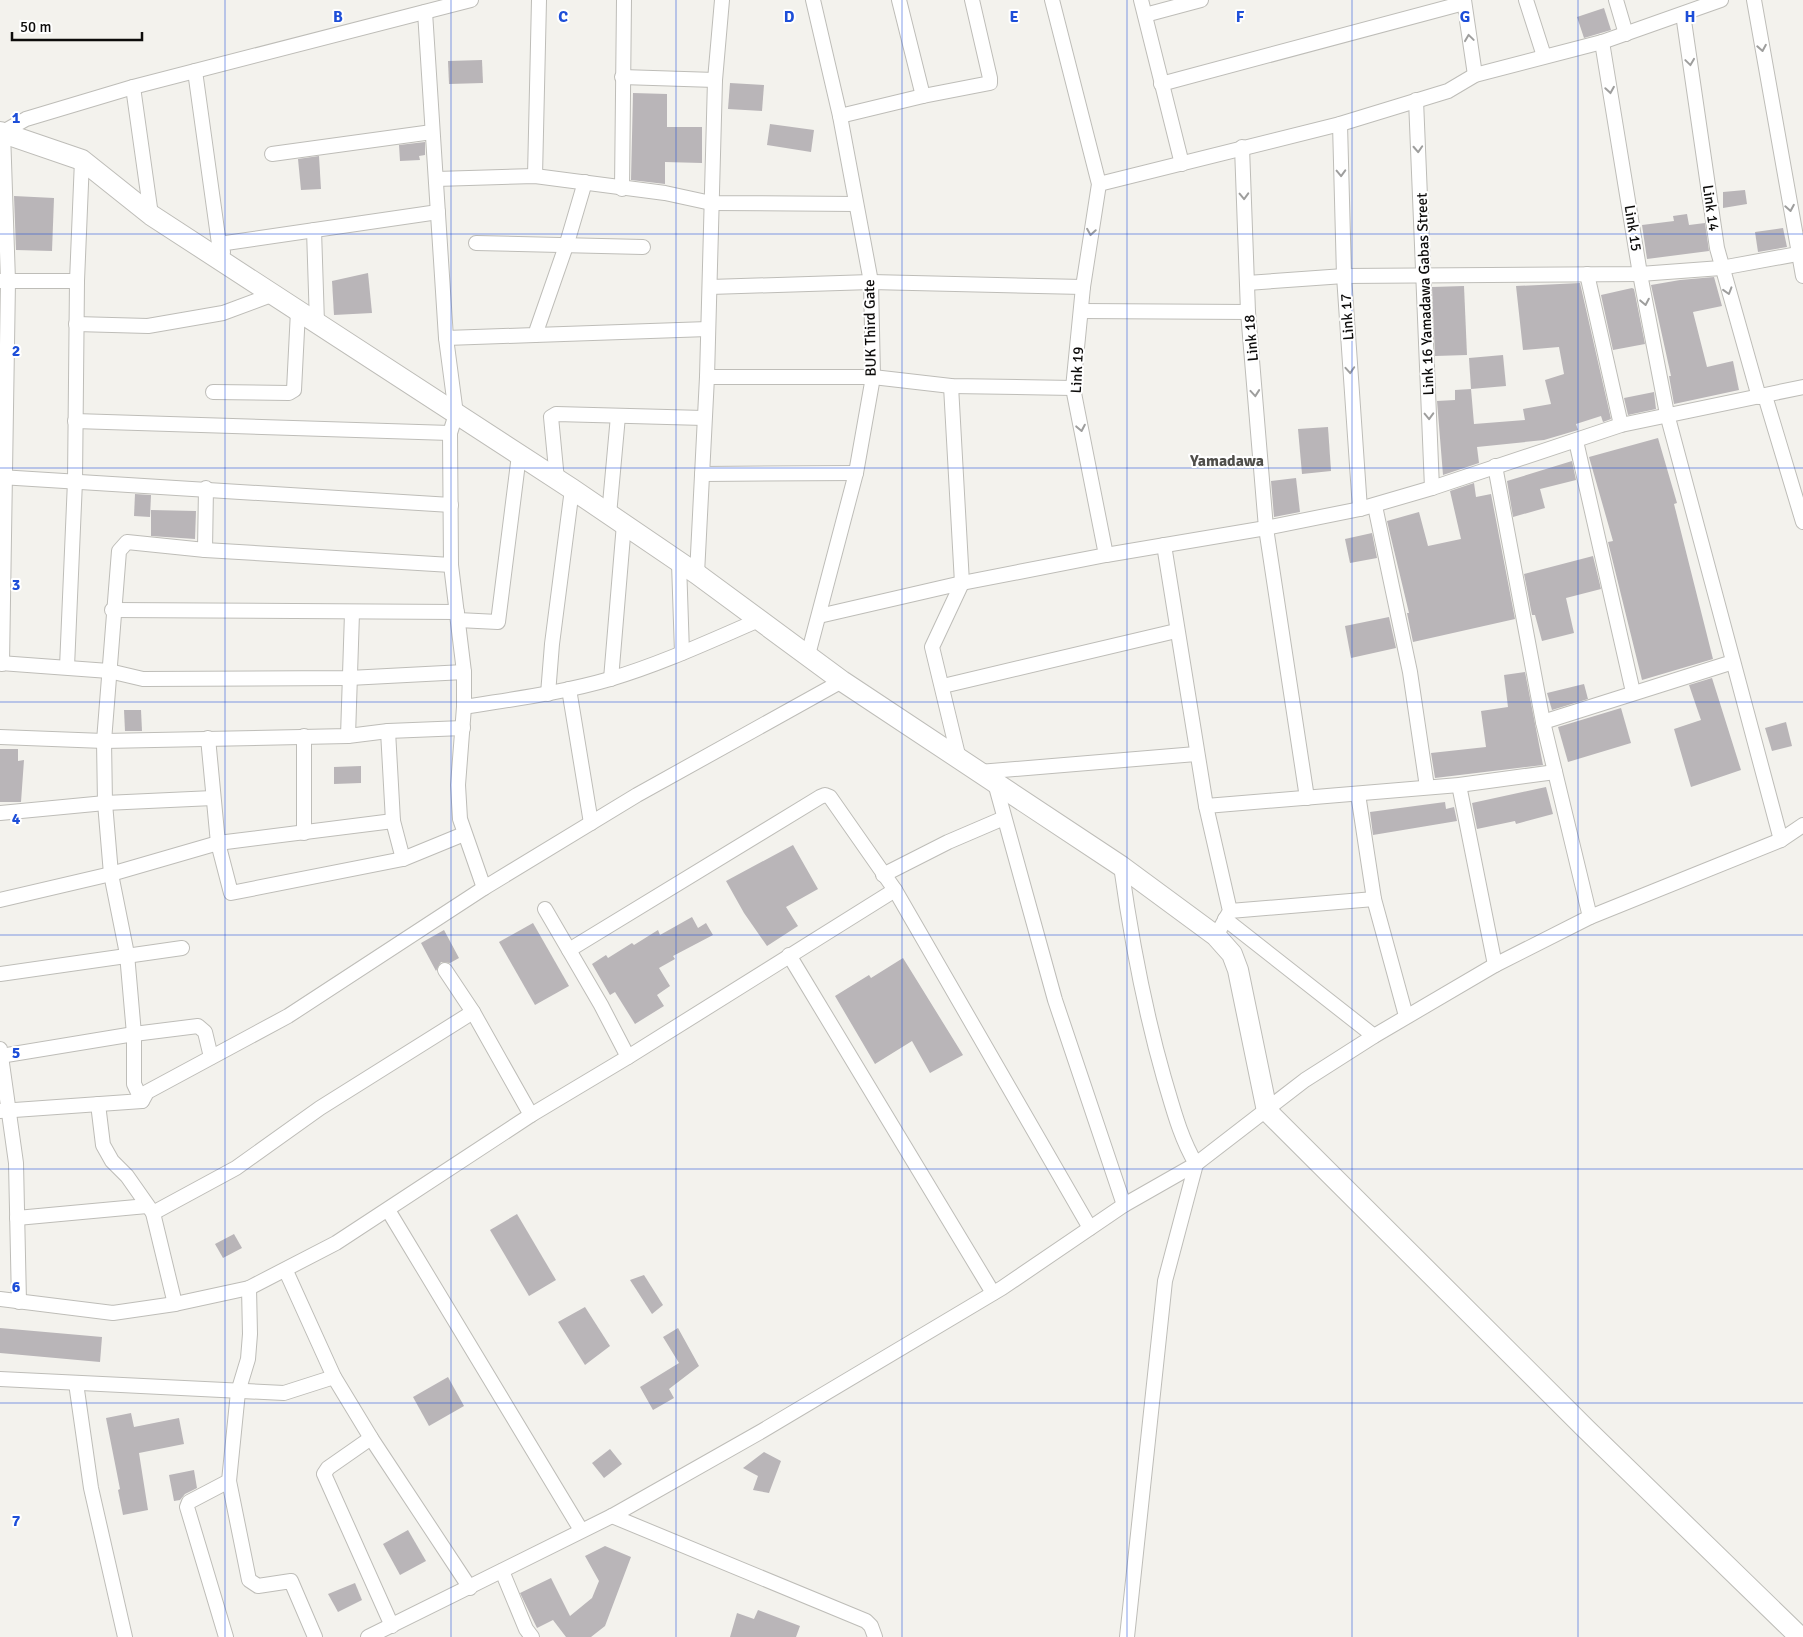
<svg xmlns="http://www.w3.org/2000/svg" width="1803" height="1637" viewBox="0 0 1803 1637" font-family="Signika,sans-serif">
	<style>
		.building { fill: #b9b5b8 }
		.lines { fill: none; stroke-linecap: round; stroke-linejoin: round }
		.street-casing { stroke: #bebdb8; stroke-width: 16 }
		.secondary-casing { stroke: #bebdb8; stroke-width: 22 }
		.street { stroke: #fff; stroke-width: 14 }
		.secondary { stroke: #fff; stroke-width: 20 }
		.oneway { stroke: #9e9e9d }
		.grid { fill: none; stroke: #1d4ed8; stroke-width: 1; stroke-opacity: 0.55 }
		.labels { text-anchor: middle; stroke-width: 4; stroke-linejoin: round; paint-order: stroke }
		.street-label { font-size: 15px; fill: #0d0c0b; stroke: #fff }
		.neighbourhood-label { font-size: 16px; font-weight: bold; fill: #4f4e4a; stroke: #fff }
		.grid-label { font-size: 16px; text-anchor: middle; font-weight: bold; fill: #1d4ed8; stroke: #fff; stroke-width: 4; stroke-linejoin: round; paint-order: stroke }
	</style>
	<rect width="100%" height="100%" fill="#f3f2ed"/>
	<g class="building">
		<path d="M1604,8L1611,30L1584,38L1577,17Z"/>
		<path d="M482,60L483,83L449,84L448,61Z"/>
		<path d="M730,83L764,85L762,111L728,109Z"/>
		<path d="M633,93L667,94V127H702V163L665,162V184L631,180Z"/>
		<path d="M770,124L814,130L811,152L767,145Z"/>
		<path d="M425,142V155L419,156L420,160L400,161L399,145Z"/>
		<path d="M319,156L321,189L301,190L298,159Z"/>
		<path d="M1745,190L1747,204L1723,208V192Z"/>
		<path d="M14,196L54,198L52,251L16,250Z"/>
		<path d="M1687,214L1689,225L1705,223L1709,251L1647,259L1642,225L1674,221L1673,216Z"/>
		<path d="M1783,228L1787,247L1758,252L1755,232Z"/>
		<path d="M368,273L372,313L334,315L332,281Z"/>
		<path d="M1714,277L1722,306L1693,312L1707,367L1733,361L1739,390L1674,404L1669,376H1671L1651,285L1680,280Z"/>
		<path d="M1580,283L1611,419L1603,422L1601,416L1576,424L1578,430L1544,440L1477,447L1479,463L1443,475L1437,401L1455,400V390L1471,389L1474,424L1525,420L1523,409L1551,404L1545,380L1564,374L1559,347L1523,350L1516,286Z"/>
		<path d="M1464,286L1467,355L1435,356L1432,287Z"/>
		<path d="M1632,288L1634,289L1645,344L1613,350L1601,295Z"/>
		<path d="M1503,355L1506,386L1471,389L1469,358Z"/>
		<path d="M1654,392L1656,409L1628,415L1624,398Z"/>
		<path d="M1328,427L1331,471L1302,474L1298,429Z"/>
		<path d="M1658,438L1677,503L1674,504L1713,659L1642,680L1608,542L1613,541L1589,457Z"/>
		<path d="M1572,461L1576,480L1540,489L1545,508L1513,517L1507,481Z"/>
		<path d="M1296,478L1300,512L1274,517L1271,481Z"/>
		<path d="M1474,483L1476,497L1491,494L1515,619L1413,642L1407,613H1409L1387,521L1419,512L1428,546L1461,539L1450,491Z"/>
		<path d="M135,494L151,495L150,517L134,516Z"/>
		<path d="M151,510L196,511L195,539L151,536Z"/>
		<path d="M1372,533L1377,558L1350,563L1345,539Z"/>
		<path d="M1593,556L1601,589L1566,598L1574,633L1542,641L1535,615H1532L1524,574Z"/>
		<path d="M1389,617L1396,648L1351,658L1345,626Z"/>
		<path d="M1525,672L1543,765L1435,778L1431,753L1486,747L1481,711L1508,707L1504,675Z"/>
		<path d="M1712,678L1741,770L1691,787L1674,729L1701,720L1689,685Z"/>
		<path d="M1584,684L1588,699L1552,710L1547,693Z"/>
		<path d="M1621,708L1631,743L1568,762L1558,727Z"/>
		<path d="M124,710H141L142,731H125Z"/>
		<path d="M1786,722L1792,746L1772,751L1765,728Z"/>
		<path d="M0,749H18V761L24,760L21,802H0Z"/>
		<path d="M361,766V783L334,784V767Z"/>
		<path d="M1546,787L1553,814L1516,824L1515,821L1477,829L1472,803Z"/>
		<path d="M1445,802L1446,809L1454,807L1457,821L1373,835L1370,812Z"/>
		<path d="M793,845L818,889L786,907L798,926L767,946L744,913L726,881Z"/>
		<path d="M692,917L698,928L706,923L713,935L673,956L675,959L659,968L670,986L657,995L664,1006L635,1024L615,992L610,995L592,964L606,955L608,958L632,943L634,945L658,930L660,935Z"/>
		<path d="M533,923L569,986L535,1005L499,942Z"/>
		<path d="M444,930L459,958L450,963L441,962L436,971L421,943Z"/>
		<path d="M903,958L963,1055L930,1073L912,1041L875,1064L835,996L869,975L871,978Z"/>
		<path d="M517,1214L556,1280L529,1296L490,1230Z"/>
		<path d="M234,1234L242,1248L223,1258L215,1244Z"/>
		<path d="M644,1275L663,1305L652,1314L630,1280Z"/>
		<path d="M585,1307L610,1346L585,1365L558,1322Z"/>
		<path d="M0,1328L102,1337L100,1362L0,1353Z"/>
		<path d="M678,1328L699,1366L669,1389L674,1398L653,1410L640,1387L679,1363L663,1337Z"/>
		<path d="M448,1377L464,1406L429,1426L413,1397Z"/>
		<path d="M131,1413L134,1427L179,1418L184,1444L139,1453L148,1510L123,1515L118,1490L120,1489L106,1418Z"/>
		<path d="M610,1449L622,1464L604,1478L592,1463Z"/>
		<path d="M764,1452L781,1461L769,1493L753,1490L758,1476L743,1468Z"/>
		<path d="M194,1470L197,1488L185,1494L180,1500L174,1501L169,1475Z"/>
		<path d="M408,1530L426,1561L400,1575L383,1544Z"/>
		<path d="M605,1546L631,1557L605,1626L591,1637H566L553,1620L537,1628L520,1593L551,1578L570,1616L592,1598L599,1581L585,1556Z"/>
		<path d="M355,1583L362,1600L338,1612L328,1594Z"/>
		<path d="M758,1610L800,1626L796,1637H730L737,1613L754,1619Z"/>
	</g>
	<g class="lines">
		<defs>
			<g id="street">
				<path d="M899,0L923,96"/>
				<path d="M1052,0L1099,184L1083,287L1073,388L1106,555"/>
				<path d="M1141,0L1182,164"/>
				<path d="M1464,0L1475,75"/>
				<path d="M1526,0L1544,56"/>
				<path d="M1616,0L1626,34"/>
				<path d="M1754,0L1803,276"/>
				<path d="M425,12L446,338L456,414L450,433L451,565L464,672V707L458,785L460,819L484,888L637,795L842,681"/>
				<path d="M1683,14L1717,248L1759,397"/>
				<path d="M1145,15L1201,0"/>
				<path d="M1602,42L1640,274L1667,414L1781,840"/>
				<path d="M195,71L219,244L223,252"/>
				<path d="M622,77L715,80"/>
				<path d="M1161,84L1464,3"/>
				<path d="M133,87L151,215"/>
				<path d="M1416,100L1432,488"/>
				<path d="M840,116L923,96L990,83V78L972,0"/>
				<path d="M1340,124L1344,276L1360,509"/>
				<path d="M1242,147L1248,312L1266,528L1307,798"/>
				<path d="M272,154L432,132"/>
				<path d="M535,176L539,0"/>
				<path d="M436,179L535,176L665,193L711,203L856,204"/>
				<path d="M1099,184L1340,124L1448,91L1475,75L1602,42L1721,0"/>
				<path d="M622,189L624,0"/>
				<path d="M314,230L317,323"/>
				<path d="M476,243L643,247"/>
				<path d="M219,244L438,212"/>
				<path d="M1587,274L1621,425"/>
				<path d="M1,281H77"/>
				<path d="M1247,283L1344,276L1640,274L1721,268L1803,253"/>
				<path d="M710,287L871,282L1083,287"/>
				<path d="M1081,311L1248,312"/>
				<path d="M76,324L148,326L223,313L274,294"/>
				<path d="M535,335L708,329"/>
				<path d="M446,338L535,335L567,243L585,182"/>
				<path d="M707,377H873L951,386L1073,388"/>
				<path d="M951,386L962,583L932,647L959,759"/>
				<path d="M213,392L289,393L294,390L298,311"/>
				<path d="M1765,396L1803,522"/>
				<path d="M75,421L450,433"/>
				<path d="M1576,441L1633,692"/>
				<path d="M1495,466L1543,722L1590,917"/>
				<path d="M702,474L856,473"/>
				<path d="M0,477L451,505"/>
				<path d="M557,480L551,417L556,414L704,418"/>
				<path d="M1375,506L1410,672L1427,787"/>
				<path d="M609,515L618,416"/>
				<path d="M1164,545L1206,806L1230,911L1216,936"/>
				<path d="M205,550L451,565"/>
				<path d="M679,563L682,653"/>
				<path d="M697,574L707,377L715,80L722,0"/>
				<path d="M112,610L457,612"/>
				<path d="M819,616L962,583L1106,555L1266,528L1360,509L1432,488L1621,425L1803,387"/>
				<path d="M458,620L498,622L519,455"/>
				<path d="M808,655L856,473L873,377L871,282L840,116L813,0"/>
				<path d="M0,663L109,671L143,679L349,678L464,672"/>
				<path d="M2,664L8,281L3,132L26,119L133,87L471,0"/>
				<path d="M67,667L75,481L77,281L82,160"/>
				<path d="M611,679L624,524"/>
				<path d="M943,686L1176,631"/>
				<path d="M569,689L591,823"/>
				<path d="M548,694L552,644L572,489"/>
				<path d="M464,707C513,699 562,693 610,679C661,664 710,641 759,620"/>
				<path d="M1543,722L1733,662"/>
				<path d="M388,731L393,821L403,859"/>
				<path d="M348,736L352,613"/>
				<path d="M0,737L104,741L348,736L388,731L463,728"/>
				<path d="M208,738L218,843L231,893L403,859L464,834"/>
				<path d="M979,772L1196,754"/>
				<path d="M995,783L1055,1000L1124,1205"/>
				<path d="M1459,785L1495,965"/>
				<path d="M1358,794L1374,899L1406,1016"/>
				<path d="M1206,806L1459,785L1555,772"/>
				<path d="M0,813L105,803L213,798"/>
				<path d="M304,833V736"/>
				<path d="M1121,866C1131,938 1144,1008 1164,1078C1173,1108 1180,1137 1196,1164L1165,1281L1127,1637"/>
				<path d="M883,875L948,842L1004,818"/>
				<path d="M0,900L111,874L218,843L393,821"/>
				<path d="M545,909L601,1005L628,1057"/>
				<path d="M1230,911L1374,899"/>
				<path d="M1225,919L1374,1036"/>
				<path d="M569,950L820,797L825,795L830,797L895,890L1090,1228"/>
				<path d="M789,955L993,1293"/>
				<path d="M445,970L473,1012L531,1115"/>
				<path d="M0,974L182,948"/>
				<path d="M0,1049L16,1163L19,1302"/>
				<path d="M0,1056L134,1034L198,1026L205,1032L211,1057"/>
				<path d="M142,1101L147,1092L288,1016L484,888"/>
				<path d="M98,1104L103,1145L112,1161L127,1176L153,1213L175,1304"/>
				<path d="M0,1111L142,1101L134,1084V1034L127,954L111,874L105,803L104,741L119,551L127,542L205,550L206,488"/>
				<path d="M388,1210L581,1530"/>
				<path d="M153,1213L236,1168L320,1108L473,1012"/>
				<path d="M17,1218L147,1206"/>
				<path d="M286,1271L334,1377L371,1438L470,1588"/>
				<path d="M0,1299L113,1313L175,1304L249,1288L336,1243L531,1115L628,1057L895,890"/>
				<path d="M0,1379L284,1393L334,1377"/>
				<path d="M76,1383L91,1488L125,1637"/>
				<path d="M371,1438L328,1468L324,1474L392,1626"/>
				<path d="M229,1481L249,1580L258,1586L291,1581L315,1637"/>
				<path d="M612,1516L866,1621L871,1626L875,1637"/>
				<path d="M502,1571L526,1629L532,1637"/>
				<path d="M226,1637L187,1507L189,1502L229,1481L238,1392L248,1359L250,1334L249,1288"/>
				<path d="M368,1637L612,1516L762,1431L1002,1288L1124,1205L1196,1164L1305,1080L1374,1036L1495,965L1590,917L1781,840L1803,825"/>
			</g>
			<path id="secondary" d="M0,132L82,160L151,215L572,489L697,574L842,681L1121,866L1216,936L1232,954L1238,970L1267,1111L1586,1429L1800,1637"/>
		</defs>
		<use href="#street" class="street-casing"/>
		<use href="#secondary" class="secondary-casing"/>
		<use href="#street" class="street"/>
		<use href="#secondary" class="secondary"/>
	</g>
	<defs><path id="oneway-chevron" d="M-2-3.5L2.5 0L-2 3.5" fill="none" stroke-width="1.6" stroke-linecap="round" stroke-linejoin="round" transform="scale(1.25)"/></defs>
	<g class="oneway">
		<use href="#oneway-chevron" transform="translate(1469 38) rotate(-98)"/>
		<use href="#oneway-chevron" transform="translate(1762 48) rotate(80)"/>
		<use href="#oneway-chevron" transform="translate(1690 62) rotate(82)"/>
		<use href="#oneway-chevron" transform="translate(1610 90) rotate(81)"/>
		<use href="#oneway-chevron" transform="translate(1418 149) rotate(87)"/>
		<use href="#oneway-chevron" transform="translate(1341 173) rotate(88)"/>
		<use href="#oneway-chevron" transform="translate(1244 196) rotate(88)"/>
		<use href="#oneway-chevron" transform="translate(1790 208) rotate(80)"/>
		<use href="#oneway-chevron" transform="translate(1091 232) rotate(99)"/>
		<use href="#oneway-chevron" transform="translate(1728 291) rotate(73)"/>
		<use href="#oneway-chevron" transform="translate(1645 302) rotate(79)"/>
		<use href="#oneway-chevron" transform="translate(1350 370) rotate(86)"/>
		<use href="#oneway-chevron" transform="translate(1255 393) rotate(85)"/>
		<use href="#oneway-chevron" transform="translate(1429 416) rotate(88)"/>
		<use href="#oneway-chevron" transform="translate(1081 428) rotate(79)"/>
	</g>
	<path class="grid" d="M225,0V1637M451,0V1637M676,0V1637M902,0V1637M1127,0V1637M1352,0V1637M1578,0V1637M0,234H1803M0,468H1803M0,702H1803M0,935H1803M0,1169H1803M0,1403H1803"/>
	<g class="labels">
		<g class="street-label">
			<text transform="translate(1711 208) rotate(82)" y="5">Link 14</text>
			<text transform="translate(1633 228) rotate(81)" y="5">Link 15</text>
			<text transform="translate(1425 294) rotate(-92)" y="5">Link 16 Yamadawa Gabas Street</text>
			<text transform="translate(1347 317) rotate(-94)" y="5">Link 17</text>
			<text transform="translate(870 328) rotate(-91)" y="5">BUK Third Gate</text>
			<text transform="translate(1251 338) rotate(-95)" y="5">Link 18</text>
			<text transform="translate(1077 370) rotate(-87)" y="5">Link 19</text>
		</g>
		<g class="neighbourhood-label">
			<text x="1227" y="466">Yamadawa</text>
		</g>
	</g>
	<g class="grid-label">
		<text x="338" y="22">B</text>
		<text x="563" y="22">C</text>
		<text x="789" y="22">D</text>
		<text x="1014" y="22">E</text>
		<text x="1240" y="22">F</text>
		<text x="1465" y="22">G</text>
		<text x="1690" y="22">H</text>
		<text x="16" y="123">1</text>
		<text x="16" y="356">2</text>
		<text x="16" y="590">3</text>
		<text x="16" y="824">4</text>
		<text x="16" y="1058">5</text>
		<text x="16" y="1292">6</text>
		<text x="16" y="1526">7</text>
	</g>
	<path d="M12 32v8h130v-8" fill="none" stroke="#0d0c0b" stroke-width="2.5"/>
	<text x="20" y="32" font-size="15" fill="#0d0c0b" stroke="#ffffff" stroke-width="4" paint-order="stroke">50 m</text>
</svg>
